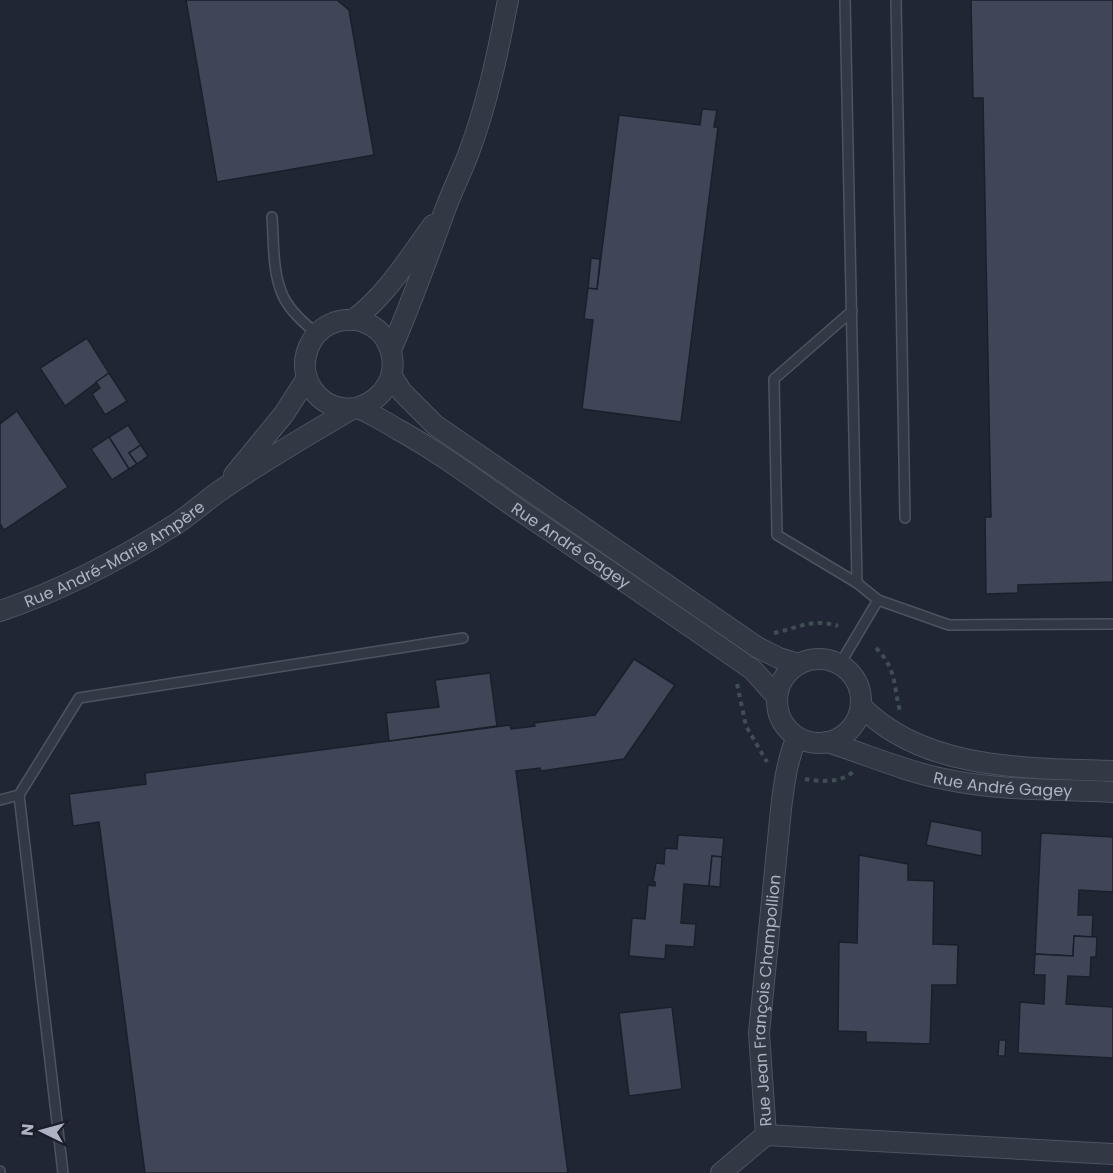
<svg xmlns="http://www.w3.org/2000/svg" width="1113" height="1173" viewBox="0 0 1113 1173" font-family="Poppins,sans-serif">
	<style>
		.building { fill: #3e4657; stroke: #1a202b; stroke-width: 1.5 }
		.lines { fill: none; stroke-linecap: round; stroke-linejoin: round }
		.lane-casing { stroke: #4d5360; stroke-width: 12 }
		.street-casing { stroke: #4d5360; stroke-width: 22 }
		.path { stroke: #3f4e53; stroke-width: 4; stroke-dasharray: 4.5 4.5; stroke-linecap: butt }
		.lane { stroke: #333845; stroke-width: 9 }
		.street { stroke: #333845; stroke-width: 20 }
		.labels { text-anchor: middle; stroke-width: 4.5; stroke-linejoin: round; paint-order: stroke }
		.street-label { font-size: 16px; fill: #adb3c2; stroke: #191e29 }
	</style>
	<rect width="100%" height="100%" fill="#202634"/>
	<g class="building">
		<path d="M186,0H337L349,10L374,155L217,182Z"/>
		<path d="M971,0H1113V582L1018,585V593L986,594L985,517H991L983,98H973Z"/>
		<path d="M702,109L717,110L714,127H718L681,422L582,409L593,320L584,319L588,288L597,289L619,115L700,125Z"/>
		<path d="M591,258L600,259L597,289L588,288Z"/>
		<path d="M87,338L109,373L65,406L40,368Z"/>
		<path d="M109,373L127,401L105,415L92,394L100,388L96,382Z"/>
		<path d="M17,411L68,487L4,530L0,524V421L1,423Z"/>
		<path d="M128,425L141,445L129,453L137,464L129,469L109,437Z"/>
		<path d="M109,437L129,469L112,480L91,449Z"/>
		<path d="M141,445L148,456L137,464L129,453Z"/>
		<path d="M634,659L675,685L624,759L541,771L540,768L516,771L568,1173H145L99,822L73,826L69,794L146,784L145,773L510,725L511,729L535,726L534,723L595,715Z"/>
		<path d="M490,673L497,726L389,741L386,713L439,707L435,680Z"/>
		<path d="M931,821L982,831V856L926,845Z"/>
		<path d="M1041,833L1113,837V892L1079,890L1078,915H1093L1092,937L1074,936L1073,956L1035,954Z"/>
		<path d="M678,835L724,838L722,857L712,856L709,886L684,884L681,923L696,924L694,947L666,945L665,959L629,956L632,918L645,919L648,885L655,886V882H653L656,863L664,864L665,848L677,849Z"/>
		<path d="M859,855L908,864V880L934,881L933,944L958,945L957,985H932L930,1044L866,1042V1032L838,1031L839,942L857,943Z"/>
		<path d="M712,856L722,857L720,887L709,886Z"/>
		<path d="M1074,936L1097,937L1096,957H1091L1090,977L1068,976L1066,1004L1113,1007V1058L1018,1053L1020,1002L1044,1004L1045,975H1034L1035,954L1073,956Z"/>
		<path d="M672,1007L682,1089L629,1096L619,1013Z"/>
		<path d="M999,1040H1006L1005,1056H998Z"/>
	</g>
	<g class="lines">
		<defs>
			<g id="lane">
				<path d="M845,0L857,583L878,600L949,625L1113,624"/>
				<path d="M896,0L905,518"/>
				<path d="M272,217C274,242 272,272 283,296C290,311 304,323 317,334"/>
				<path d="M852,311L774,379L777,535L857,583"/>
				<path d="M840,664L878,600"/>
				<path d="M0,800L19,795"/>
				<path d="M0,1171V1173"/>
				<path d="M63,1173L19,795L79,698L463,638"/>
			</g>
			<g id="street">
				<path d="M353,320C387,295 408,259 433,225"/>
				<path d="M391,350C411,304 428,257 445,210C452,191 461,173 468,155C487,105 498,52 508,0"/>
				<path d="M392,376L402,392L435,425L757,647L779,658L799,664"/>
				<path id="s1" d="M357,408C418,388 393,309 339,321C309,328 295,365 313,390C320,400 331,407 343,408C348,409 353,408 357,408C365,410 389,424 397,429C441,453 481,484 522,512C595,561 668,611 740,661L753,670L777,697"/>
				<path d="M234,475L284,414L307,378"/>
				<path id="s2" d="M0,611C63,590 121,559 176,524C193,513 207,499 224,488C265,460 309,434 352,409"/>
				<circle cx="819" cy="701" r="42"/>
				<path d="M861,706C924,771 1028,768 1113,771"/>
				<path id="s3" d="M827,742C866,754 903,771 944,779C999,791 1057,789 1113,792"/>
				<path id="s4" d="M766,1135L759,1033L781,809C784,784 787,760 797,737"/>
				<path d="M766,1135L1113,1154"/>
				<path d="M721,1173L766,1135"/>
			</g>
		</defs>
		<use href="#lane" class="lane-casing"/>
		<use href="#street" class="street-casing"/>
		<g class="path">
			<path d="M774,633C798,628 812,618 838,626"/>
			<path d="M876,648C897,669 893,685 900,711"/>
			<path d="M737,684L746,726L767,762"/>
			<path d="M805,779C821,782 841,783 854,771"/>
		</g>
		<use href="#lane" class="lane"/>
		<use href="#street" class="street"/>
	</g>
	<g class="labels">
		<g class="street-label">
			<text dy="6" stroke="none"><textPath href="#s1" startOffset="531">Rue André Gagey</textPath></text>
			<text dy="6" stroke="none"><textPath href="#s2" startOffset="128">Rue André-Marie Ampère</textPath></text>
			<text dy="6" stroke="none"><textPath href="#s3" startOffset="182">Rue André Gagey</textPath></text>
			<text dy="6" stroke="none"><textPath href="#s4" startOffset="135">Rue Jean François Champollion</textPath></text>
		</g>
	</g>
	<g transform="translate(42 1131) rotate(275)" stroke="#191e29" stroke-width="4.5" paint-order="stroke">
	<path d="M0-4.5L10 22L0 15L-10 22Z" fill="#adb3c2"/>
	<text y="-9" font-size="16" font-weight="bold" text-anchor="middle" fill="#adb3c2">N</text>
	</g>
</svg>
